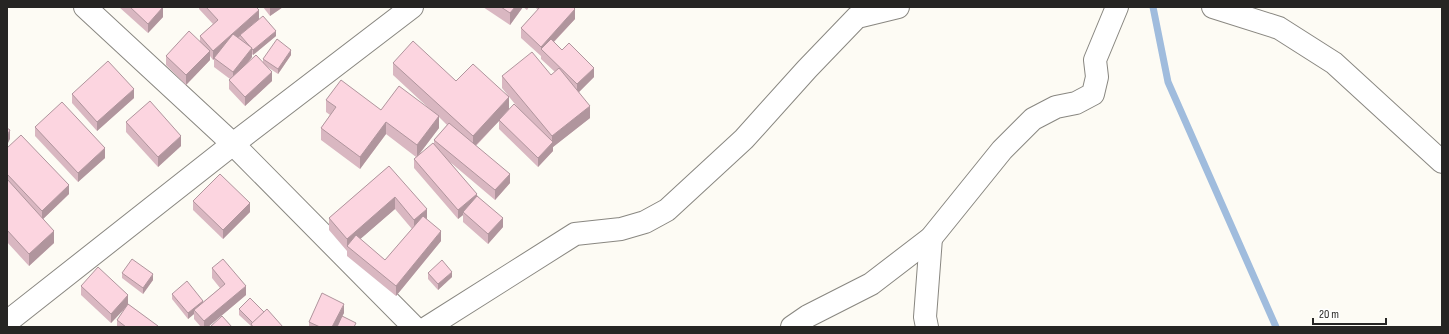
<svg xmlns="http://www.w3.org/2000/svg" width="1449" height="334" viewBox="0 0 1449 334" font-family="'Sofia Sans Condensed',sans-serif">
	<style>
		.lines { fill: none; stroke-linecap: round; stroke-linejoin: round }
		.stream { stroke: #a0bcdd; stroke-width: 7 }
		.minor-casing { stroke: #898781; stroke-width: 24 }
		.minor { stroke: #fff; stroke-width: 22 }
		.wall { fill: #d9b7c1; fill-rule: evenodd }
		.shaded-wall { fill: #b0959d }
		.building { fill: #fcd5e0; stroke: #b0959d }
	</style>
	<rect width="100%" height="100%" fill="#fdfbf4"/>
	<g class="lines">
		<path class="stream" d="M1153,7L1168,82L1276,327"/>
		<defs>
			<g id="minor">
				<path d="M85,7L233,144L414,327"/>
				<path d="M1213,7L1279,28L1334,63L1442,162"/>
				<path d="M7,322L233,144L412,7"/>
				<path d="M428,327L575,234L621,229L645,222L667,210L744,139L807,69L857,17L898,7"/>
				<path d="M792,327L808,316L871,284L931,238L1002,150L1033,119L1056,107L1076,103L1093,94L1097,77L1095,60L1117,7"/>
				<path d="M927,327L925,317L931,238"/>
			</g>
		</defs>
		<use href="#minor" class="minor-casing"/>
		<use href="#minor" class="minor"/>
	</g>
	<g class="wall">
		<path d="M119,7H163V17L148,33Z"/>
		<path d="M199,7H256L259,19L276,36L253,55L252,54V57L248,63H263V59L291,55L278,74L266,66L272,81L245,106L229,89V80L230,79L214,67V59L213,60L210,56V60L186,85L166,65V56L200,41V36L213,24L199,9Z"/>
		<path d="M263,7H283L270,16Z"/>
		<path d="M483,7H529L527,10L523,7L510,25Z"/>
		<path d="M535,7H573L575,19L554,42L562,50L594,77L579,92L590,118L553,147V151L538,167L499,129V121L476,146L510,183L495,200L450,162L503,227L488,244L463,222V215L458,219L414,168V159L416,157L386,134L360,169L321,140V128L330,115L326,112V100L381,110L434,113L393,75V63L456,81L509,109H519L502,88V76L551,75L555,72L541,59V56L521,38V28L538,10ZM439,117L447,125L434,140V144L417,157L439,128Z"/>
		<path d="M72,94L134,98L97,131L72,103Z"/>
		<path d="M126,122L181,146L158,167L126,132Z"/>
		<path d="M35,127L105,158L78,182L35,136Z"/>
		<path d="M7,148L69,194L43,219L54,243L29,266L7,242Z"/>
		<path d="M389,166L441,241L396,296L347,256V251L329,230V218ZM395,209L412,229L385,260L360,239Z"/>
		<path d="M193,201L250,212L223,239L193,210Z"/>
		<path d="M212,268L246,295L208,327H201L194,319V314L188,319L172,299V294L203,302L220,288L212,278Z"/>
		<path d="M122,273L153,280L143,294L122,278Z"/>
		<path d="M428,273L452,277L438,290L428,279Z"/>
		<path d="M81,286L128,304L158,327H117V320L128,305L111,323L81,295Z"/>
		<path d="M239,309L264,312L283,327H251V326L239,315Z"/>
		<path d="M344,313L342,316L356,327L340,321L337,327H309V322Z"/>
	</g>
	<g class="shaded-wall">
		<path d="M163,7V17L148,33V24Z"/>
		<path d="M270,7H283L270,16Z"/>
		<path d="M515,7H523L510,25V13Z"/>
		<path d="M575,9V19L544,52L541,49V56V47Z"/>
		<path d="M259,10V19L240,35V36L215,59L214,58V59L213,60V51Z"/>
		<path d="M276,31V36L253,55V50Z"/>
		<path d="M252,48V57L233,81V72Z"/>
		<path d="M291,50V55L278,74V69Z"/>
		<path d="M210,51V60L186,85V75Z"/>
		<path d="M594,68V77L577,94V84Z"/>
		<path d="M272,72V81L245,106V97Z"/>
		<path d="M134,89V98L97,131V122Z"/>
		<path d="M509,97V109L499,120V121L473,148V136Z"/>
		<path d="M590,106V118L553,147V151L538,167V158L552,143V136Z"/>
		<path d="M439,116V128L417,157V145Z"/>
		<path d="M386,122V134L360,169V157Z"/>
		<path d="M10,130V139L7,145V136Z"/>
		<path d="M181,136V146L158,167V157Z"/>
		<path d="M105,148V158L78,182V173Z"/>
		<path d="M510,174V183L495,200V190Z"/>
		<path d="M69,185V194L42,220V211Z"/>
		<path d="M477,194V203L463,212V215L458,219V210Z"/>
		<path d="M395,197V209L350,248L347,246V251V239Z"/>
		<path d="M250,203V212L223,239V230Z"/>
		<path d="M427,209V221L414,232V220Z"/>
		<path d="M503,218V227L488,244V234Z"/>
		<path d="M54,231V243L29,266V254Z"/>
		<path d="M441,231V241L396,296V286Z"/>
		<path d="M452,272V277L438,290V284Z"/>
		<path d="M153,274V280L143,294V288Z"/>
		<path d="M246,286V295L208,327H204V321Z"/>
		<path d="M128,295V305L111,323V314Z"/>
		<path d="M203,301V306L194,310V314L188,319V313Z"/>
		<path d="M344,304V313L337,327H332Z"/>
	</g>
	<g class="building">
		<path d="M130,7H163L148,24Z"/>
		<path d="M206,7H256L259,10L213,51L200,36L218,20Z"/>
		<path d="M501,7H515L510,13Z"/>
		<path d="M540,7H573L575,9L541,47L521,28Z"/>
		<path d="M263,16L276,31L253,50L240,35Z"/>
		<path d="M189,31L210,51L186,75L166,56Z"/>
		<path d="M233,34L252,48L233,72L214,58Z"/>
		<path d="M277,39L291,50L278,69L263,59Z"/>
		<path d="M551,39L562,50L569,43L594,68L577,84L541,49Z"/>
		<path d="M413,41L456,81L473,64L509,97L473,136L393,63Z"/>
		<path d="M532,52L551,75L559,68L590,106L552,136L502,76Z"/>
		<path d="M256,55L272,72L245,97L229,80Z"/>
		<path d="M108,61L134,89L97,122L72,94Z"/>
		<path d="M341,80L381,110L399,86L439,116L417,145L386,122L360,157L321,128L336,107L326,100Z"/>
		<path d="M150,101L181,136L158,157L126,122Z"/>
		<path d="M62,102L105,148L78,173L35,127Z"/>
		<path d="M514,104L553,142L538,158L499,120Z"/>
		<path d="M449,123L510,174L495,190L434,140Z"/>
		<path d="M7,128L10,130L7,136Z"/>
		<path d="M21,135L69,185L42,211L7,174V148Z"/>
		<path d="M433,143L477,194L458,210L414,159Z"/>
		<path d="M389,166L427,209L414,220L395,197L347,239L329,218Z"/>
		<path d="M220,174L250,203L223,230L193,201Z"/>
		<path d="M7,179L54,231L29,254L7,230Z"/>
		<path d="M477,196L503,218L488,234L463,212Z"/>
		<path d="M423,216L441,231L396,286L347,246L356,235L385,260Z"/>
		<path d="M132,259L153,274L143,288L122,273Z"/>
		<path d="M223,259L246,286L204,321L194,310L225,284L212,268Z"/>
		<path d="M442,260L452,272L438,284L428,273Z"/>
		<path d="M98,267L128,295L111,314L81,286Z"/>
		<path d="M187,281L203,301L188,313L172,294Z"/>
		<path d="M322,293L344,304L332,327H320L309,322Z"/>
		<path d="M250,298L264,312L253,323L239,309Z"/>
		<path d="M128,304L158,326L157,327H126L117,320Z"/>
		<path d="M267,309L283,327H253L251,324Z"/>
		<path d="M222,316L232,327H210Z"/>
		<path d="M342,316L356,323L354,327H337Z"/>
	</g>
	<rect width="1449" height="334" fill="none" stroke="#262523" stroke-width="16"/>
	<path d="M1313 318v6h73v-6" fill="none" stroke="#262523" stroke-width="2"/>
	<text x="1319" y="318" font-size="12" fill="#262523" stroke="#ffffff" stroke-width="3" paint-order="stroke">20 m</text>
</svg>
